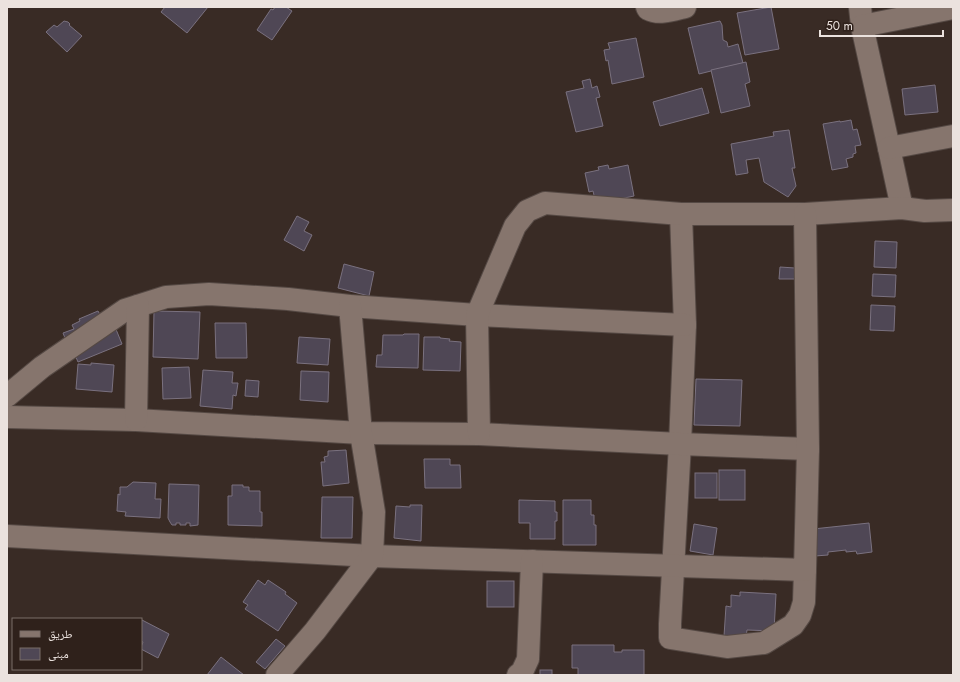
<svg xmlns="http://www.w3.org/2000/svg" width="960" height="682" viewBox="0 0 960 682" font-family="Jost,'Noto Naskh Arabic',sans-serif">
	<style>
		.building { fill: #4f4755; stroke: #7a717f }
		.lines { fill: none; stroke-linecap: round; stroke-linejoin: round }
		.minor-casing { stroke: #554944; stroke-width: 24 }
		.minor { stroke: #86756d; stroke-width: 22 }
	</style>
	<rect width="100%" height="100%" fill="#392b25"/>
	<g class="building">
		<path d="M165,7H208L187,33L161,12Z"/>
		<path d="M275,7H286L292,11L272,40L257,30L271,9L273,10Z"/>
		<path d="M771,7L779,49L745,55L737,13Z"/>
		<path d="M64,21L68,22L70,24L69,25L82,36L67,52L46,32L54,25L57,27Z"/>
		<path d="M720,21L722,25L723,40L727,42L728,47L738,44L743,63L699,74L688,28Z"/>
		<path d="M636,38L644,77L612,84L608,60L606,61L604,50L610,49L608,43Z"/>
		<path d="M746,62L750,82L745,84L750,106L721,113L711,70Z"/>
		<path d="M590,79L592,88L597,86L600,97L596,98L603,126L576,132L566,92L584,88L582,81Z"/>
		<path d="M935,85L938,112L905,115L902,89Z"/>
		<path d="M702,88L709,113L660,126L653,102Z"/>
		<path d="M851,120L853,130L857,129L861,145L855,146L856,153L853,154V157L846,159L848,167L832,170L823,124L840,121V122Z"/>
		<path d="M789,130L795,168H792L796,186L788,197L764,182L759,158L746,160L748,173L736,175L731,144L774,136L773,132Z"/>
		<path d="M608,165L609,169L628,165L634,196L596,204L593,191L589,192L585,173L599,170L598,167Z"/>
		<path d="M297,216L309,222L304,231L312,235L304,251L284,240Z"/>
		<path d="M875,241L897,242L896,268L874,267Z"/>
		<path d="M344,264L374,272L369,296L338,288Z"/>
		<path d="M780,267L795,268V279H779Z"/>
		<path d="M873,274L896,275L895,297L872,296Z"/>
		<path d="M871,305L895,306L894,331L870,330Z"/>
		<path d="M98,311L103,320L113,322L122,344L78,362L73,350L69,348L63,333L74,329L72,325L80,321L79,319Z"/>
		<path d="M154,311L200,312L198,359L153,357Z"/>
		<path d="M215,323H246L247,358H216Z"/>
		<path d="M404,334H419L418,368L376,367L377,355H382L383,335H403Z"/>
		<path d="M299,337L330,339L328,365L297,363Z"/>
		<path d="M424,337H440V338L450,339L449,341L461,342L460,371L423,370Z"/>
		<path d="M91,363L114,365L112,392L76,389L78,364L91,365Z"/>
		<path d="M189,367L191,398L163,399L162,368Z"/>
		<path d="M203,370L233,372L232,383H238L236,396L233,395L232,409L200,406Z"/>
		<path d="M301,371L329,372L328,402L300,400Z"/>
		<path d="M696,379L742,380L740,426L694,425Z"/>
		<path d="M246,380L259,381L258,397L245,396Z"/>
		<path d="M346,450L349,483L323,486L321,462H325L324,457L328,456V451Z"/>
		<path d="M424,459H450V465H460L461,488H425Z"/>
		<rect x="719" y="470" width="26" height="30"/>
		<rect x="695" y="473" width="22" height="25"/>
		<path d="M133,482L156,483L155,499H161L160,518L125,516L126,512L117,511L118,494L120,495V487H127Z"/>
		<path d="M169,484L199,485L198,525L190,526V523H186V525H180V523H176V525H172L170,522L168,518Z"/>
		<path d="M232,485H243V487H249V491H260V512H262V526L228,525V496H232Z"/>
		<path d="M322,497H353L352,538H321Z"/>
		<path d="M519,500L555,501V512H557V521H555V539H530V523H519Z"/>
		<path d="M563,500H591V515H594V525H596V545H563Z"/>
		<path d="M410,505H422L421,541L394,538L396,506L410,507Z"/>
		<path d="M869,523L872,552L857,554L856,551L846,552V550L828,552V555L815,556L813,529Z"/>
		<path d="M694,524L717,528L713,555L690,551Z"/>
		<path d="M258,580L265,585L268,580L286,592L285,594L297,603L278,631L245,609L248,605L243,602Z"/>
		<rect x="487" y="581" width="27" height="26"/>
		<path d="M740,592L776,594L774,631L747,630L746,637L724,636L726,606L731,607V595L740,596Z"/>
		<path d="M142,620L169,634L158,658L141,649V647L143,642L141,641V622Z"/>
		<path d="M276,639L285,646L265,669L256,662Z"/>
		<path d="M572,645H614V652H622V650H644V675H578V668H572Z"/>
		<path d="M221,657L244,675H207Z"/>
		<rect x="540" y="670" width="12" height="5"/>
	</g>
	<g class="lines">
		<defs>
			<g id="minor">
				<path d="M647,7L648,9C659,15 673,10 685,7"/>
				<path d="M860,7L862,26L889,148L902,208"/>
				<path d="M862,26L953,8"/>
				<path d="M889,148L953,136"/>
				<path d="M681,214L685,325L680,444L670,624V638L727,647L764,643L793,625L800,615L804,602L805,570"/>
				<path d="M7,396L42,367L125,310L166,297L209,294L288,299L350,306L477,315L685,325"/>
				<path d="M7,417L136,420L361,433L479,434L680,444L808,449"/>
				<path d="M136,420L138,306"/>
				<path d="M479,434L477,315L515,226L527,211L545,203L681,214H805L902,208L925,211L953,210"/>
				<path d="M7,536L372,556L805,570L808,449L805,214"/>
				<path d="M277,675L315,631L372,556L374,512L361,433L350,306"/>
				<path d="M518,675L522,672L528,659L532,561"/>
			</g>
		</defs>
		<use href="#minor" class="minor-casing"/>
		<use href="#minor" class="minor"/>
	</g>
	<rect width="960" height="682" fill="none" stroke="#ebe2de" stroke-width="16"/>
	<rect x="12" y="618" width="130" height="52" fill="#2f211b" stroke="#7a6e69"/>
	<rect x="20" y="631" width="20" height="6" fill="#86756d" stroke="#7a6e69"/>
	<text x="48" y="638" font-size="12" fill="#ebe2de">طريق</text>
	<rect x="20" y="648" width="20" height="12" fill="#4f4755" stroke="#7a6e69"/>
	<text x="48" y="658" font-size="12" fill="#ebe2de">مبنى</text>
	<path d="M820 30v6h123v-6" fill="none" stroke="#ebe2de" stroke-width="2"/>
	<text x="826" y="30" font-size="12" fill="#ebe2de" stroke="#2f211b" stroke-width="3" paint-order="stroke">50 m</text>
</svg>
